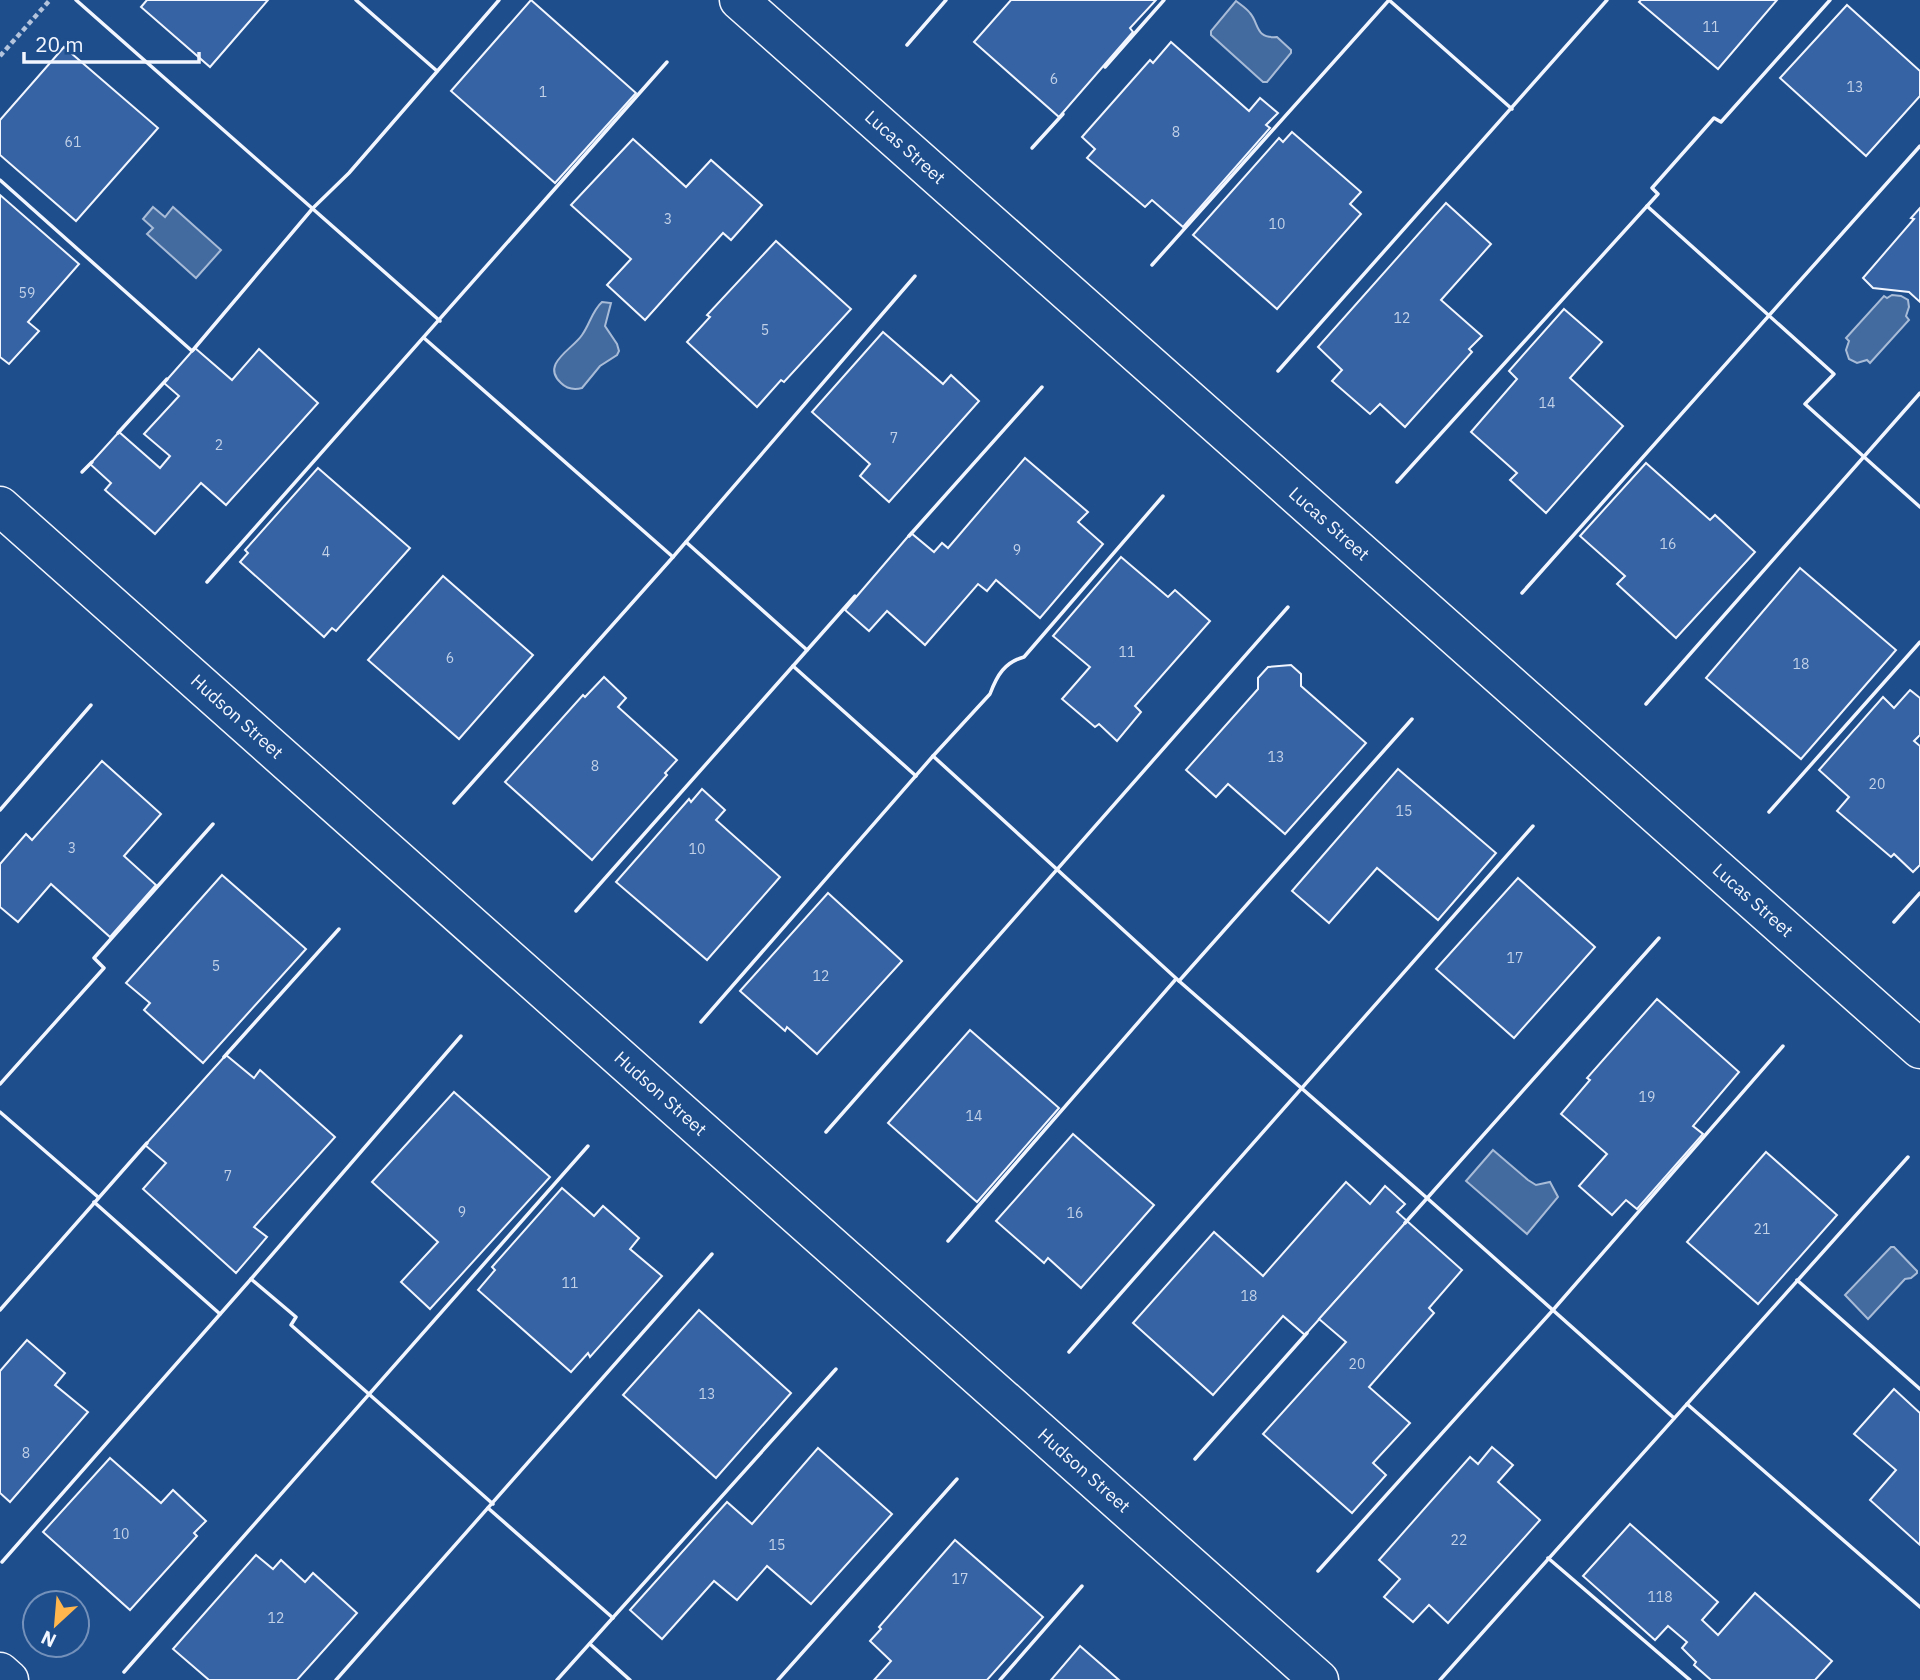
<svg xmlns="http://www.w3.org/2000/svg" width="1920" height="1680" viewBox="0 0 1920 1680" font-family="'IBM Plex Sans',sans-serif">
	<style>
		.water { fill: #446ba0; stroke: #a8bbd7; stroke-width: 2 }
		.building { fill: #3563a3; stroke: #f2f6ff; stroke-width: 2 }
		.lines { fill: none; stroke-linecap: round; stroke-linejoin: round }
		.minor-casing { stroke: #f2f6ff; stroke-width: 41 }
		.path { stroke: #b3c4dc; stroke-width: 4.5; stroke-dasharray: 5 3.5; stroke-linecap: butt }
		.minor { stroke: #1f4e8c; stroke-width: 38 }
		.wall { stroke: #f2f6ff; stroke-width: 3.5 }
		.labels { text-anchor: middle; stroke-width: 5; stroke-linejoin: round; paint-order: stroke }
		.number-label { font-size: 14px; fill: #c3d1e8 }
		.street-label { font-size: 18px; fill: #f2f6ff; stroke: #1f4e8c }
	</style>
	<rect width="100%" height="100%" fill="#1f4e8c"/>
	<g class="water">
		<path d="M1236,1C1241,5 1246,8 1250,13C1259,23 1255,39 1277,37L1291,50V53L1267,82H1263L1211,35V31Z"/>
		<path d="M153,207L165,217L173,207L221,250L196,278L147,234L153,228L143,219Z"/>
		<path d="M1892,295L1901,296L1908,300L1909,307L1906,316L1909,320L1870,363L1867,360L1857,363L1849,359L1846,350L1849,341L1846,338L1884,296L1887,298Z"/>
		<path d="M602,302L611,303L605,326L617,344L619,351L617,355L600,366L582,388C574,390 567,389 561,383C540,364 573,349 582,335C590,324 592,311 602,302Z"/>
		<path d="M1493,1150L1528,1180L1536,1185L1550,1182L1558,1197L1527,1234L1466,1181Z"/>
		<path d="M1891,1247H1894L1917,1271V1273L1911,1278L1905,1279L1868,1319L1845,1295Z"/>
	</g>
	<g class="building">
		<path d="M147,0H268L210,67L141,7Z"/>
		<path d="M531,0L636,93L555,183L451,91Z"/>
		<path d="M1011,0H1156L1130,28L1133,32L1059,117L974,42Z"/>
		<path d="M1641,0H1777L1718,69L1639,2Z"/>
		<path d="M1847,5L1920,71V96L1866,156L1780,78Z"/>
		<path d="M1171,42L1249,111L1260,98L1278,113L1266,125L1270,128L1183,227L1152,200L1145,207L1087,158L1095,149L1082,137L1150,60L1153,63Z"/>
		<path d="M64,47L158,128L76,221L0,155V120Z"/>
		<path d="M1292,132L1361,192L1350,204L1361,214L1277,309L1193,235L1279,138L1283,142Z"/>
		<path d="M633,139L686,187L711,160L762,205L731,240L723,233L645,320L607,285L631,259L571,205Z"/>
		<path d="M0,195L79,264L28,322L39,331L9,364L0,357Z"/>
		<path d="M1446,203L1491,244L1441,300L1482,336L1469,349L1472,352L1405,427L1380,404L1370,414L1332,381L1342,370L1318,347Z"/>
		<path d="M1920,208V302L1909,292L1873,288L1863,278L1914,219L1911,218Z"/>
		<path d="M776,241L851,309L784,382L781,380L757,407L687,342L710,317L707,315Z"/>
		<path d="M1564,309L1602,342L1570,378L1623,426L1546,513L1510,480L1517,473L1471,432L1517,379L1509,371Z"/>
		<path d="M883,332L943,384L951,375L979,401L889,502L860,476L870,464L812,412Z"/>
		<path d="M195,348L232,380L259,349L318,403L226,505L201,483L155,534L105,490L111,483L90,464L119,432L160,468L170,456L144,434L179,396L164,383Z"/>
		<path d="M1025,458L1088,512L1078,522L1103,544L1040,618L996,580L987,591L978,584L925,645L887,611L869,631L845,610L911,533L934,552L942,543L948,548Z"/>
		<path d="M1646,463L1710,520L1715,515L1755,552L1676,638L1617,584L1625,576L1580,536Z"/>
		<path d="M318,468L410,548L336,631L332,628L324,637L240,562L248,553L245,550Z"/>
		<path d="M1121,557L1168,597L1175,590L1210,621L1135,706L1141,712L1117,741L1099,724L1095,727L1062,699L1090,667L1053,636Z"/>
		<path d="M1800,568L1896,650L1801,759L1706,678Z"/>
		<path d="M443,576L533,655L459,739L368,660Z"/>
		<path d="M1291,665L1301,674V686L1366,743L1285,834L1228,784L1216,797L1186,770L1258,689V678L1268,667Z"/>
		<path d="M604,677L626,698L618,707L677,760L665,773L667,775L592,860L505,782L583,695L585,697Z"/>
		<path d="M1910,690L1920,698V735L1914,741L1920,746V865L1913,872L1894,854L1891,857L1837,811L1849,797L1819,770L1883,697L1894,708Z"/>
		<path d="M102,761L161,814L124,856L156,885L110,937L51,884L18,922L0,907V864L26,834L32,840Z"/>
		<path d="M1398,769L1496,853L1438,920L1377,868L1329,923L1292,891Z"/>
		<path d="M702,789L725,810L716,820L780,877L707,960L616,882L689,799L691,802Z"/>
		<path d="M222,875L306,949L203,1063L144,1010L150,1003L126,983Z"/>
		<path d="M1518,878L1595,947L1514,1038L1436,969Z"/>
		<path d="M828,893L902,961L817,1054L787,1027L785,1031L740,991Z"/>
		<path d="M1657,999L1739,1072L1693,1126L1703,1134L1637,1209L1626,1200L1612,1215L1579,1186L1607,1154L1561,1114L1590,1080L1587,1078Z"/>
		<path d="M970,1030L1059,1108L977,1202L888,1123Z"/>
		<path d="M226,1055L254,1078L260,1070L335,1137L254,1227L267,1237L236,1273L143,1189L166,1163L145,1145Z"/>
		<path d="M454,1092L550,1177L430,1309L401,1282L438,1242L372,1182Z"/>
		<path d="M1073,1134L1154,1205L1081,1288L1048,1258L1044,1263L996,1221Z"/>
		<path d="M1766,1152L1837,1215L1758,1304L1687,1242Z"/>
		<path d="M1346,1182L1370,1204L1385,1186L1405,1204L1397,1212L1407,1221L1305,1335L1283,1316L1213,1395L1133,1323L1214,1232L1263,1276Z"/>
		<path d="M562,1188L594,1216L603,1206L639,1238L630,1249L662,1276L590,1357L588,1353L571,1372L478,1290L495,1270L492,1267Z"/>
		<path d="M1407,1221L1462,1270L1429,1308L1434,1313L1369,1387L1410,1423L1373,1463L1386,1475L1352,1513L1263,1434L1346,1342L1319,1319Z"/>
		<path d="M699,1310L791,1393L716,1478L623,1395Z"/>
		<path d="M27,1340L65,1373L55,1385L88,1412L10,1502L0,1493V1371Z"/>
		<path d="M1894,1389L1920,1413V1545L1870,1500L1896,1470L1854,1434Z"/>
		<path d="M1492,1447L1513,1465L1498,1482L1540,1520L1448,1623L1429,1605L1413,1622L1384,1597L1400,1579L1379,1560L1470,1457L1478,1464Z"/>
		<path d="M818,1448L892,1514L811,1604L767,1566L737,1600L714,1581L662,1639L630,1610L727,1502L752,1524Z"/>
		<path d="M110,1458L161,1503L173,1490L206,1521L194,1533L197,1536L130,1610L43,1532Z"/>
		<path d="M1630,1524L1718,1602L1702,1620L1718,1635L1755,1593L1832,1661L1815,1680H1711L1694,1665L1696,1662L1682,1648L1687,1642L1668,1626L1655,1640L1583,1576Z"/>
		<path d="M955,1540L1043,1617L987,1680H874L891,1661L870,1641L881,1629L879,1627Z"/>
		<path d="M256,1555L273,1569L281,1560L305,1582L313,1573L357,1613L297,1680H209L173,1649Z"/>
		<path d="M1080,1646L1119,1680H1051Z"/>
	</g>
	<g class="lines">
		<defs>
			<g id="minor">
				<path id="s1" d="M739,0L1920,1049"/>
				<path id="s2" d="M0,506L1319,1680"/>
				<path d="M0,1672L9,1680"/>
			</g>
		</defs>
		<use href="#minor" class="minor-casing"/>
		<path class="path" d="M0,56L50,0"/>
		<use href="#minor" class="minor"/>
		<g class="wall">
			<path d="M76,0L440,321"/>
			<path d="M356,0L437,71"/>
			<path d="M1389,0L1512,109"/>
			<path d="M907,45L946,0"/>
			<path d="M1105,67L1164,0"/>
			<path d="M1032,148L1063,114"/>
			<path d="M0,180L192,351"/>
			<path d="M1647,206L1834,374L1805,404L1920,507"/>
			<path d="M1152,265L1389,0"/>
			<path d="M424,338L673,557"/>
			<path d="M193,350L313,208L349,173L499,0"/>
			<path d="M1278,371L1607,0"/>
			<path d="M118,433L167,379"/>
			<path d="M82,472L92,462"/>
			<path d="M1397,482L1658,194L1652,188L1714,118L1721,122L1830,0"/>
			<path d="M909,536L1042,387"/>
			<path d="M686,542L807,650"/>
			<path d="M207,582L667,62"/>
			<path d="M1522,593L1920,146"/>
			<path d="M793,666L916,776"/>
			<path d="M1646,704L1920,393"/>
			<path d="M933,756L1179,981L1427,1198L1674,1418"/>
			<path d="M454,803L673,557L915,276"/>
			<path d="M0,810L91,705"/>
			<path d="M1769,812L1920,642"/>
			<path d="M576,911L855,596"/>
			<path d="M1894,922L1920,893"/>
			<path d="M1179,981L1412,719"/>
			<path d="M701,1022L933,756L990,694C997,675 1005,662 1024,657L1163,496"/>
			<path d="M224,1057L339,929"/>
			<path d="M0,1084L104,968L94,958L213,824"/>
			<path d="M0,1112L98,1197"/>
			<path d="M826,1132L1288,607"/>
			<path d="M94,1202L220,1314"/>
			<path d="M1405,1223L1659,938"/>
			<path d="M948,1241L1176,979"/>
			<path d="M251,1279L296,1317L291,1325L493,1504"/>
			<path d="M1797,1280L1920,1389"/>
			<path d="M0,1310L147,1143"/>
			<path d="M1069,1352L1533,826"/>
			<path d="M1687,1404L1920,1607"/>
			<path d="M1195,1459L1307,1333"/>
			<path d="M488,1508L613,1618"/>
			<path d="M1548,1558L1690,1680"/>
			<path d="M2,1562L251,1279L461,1036"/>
			<path d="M1318,1571L1553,1310L1783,1046"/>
			<path d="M590,1644L630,1680"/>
			<path d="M124,1672L588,1146"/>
			<path d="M336,1680L712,1254"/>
			<path d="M557,1680L836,1369"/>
			<path d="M778,1680L957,1479"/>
			<path d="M1000,1680L1082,1586"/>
			<path d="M1440,1680L1908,1157"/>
		</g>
	</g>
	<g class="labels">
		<g class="number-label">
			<text x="1711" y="32">11</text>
			<text x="1054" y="84">6</text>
			<text x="1855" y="92">13</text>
			<text x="543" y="97">1</text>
			<text x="1176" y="137">8</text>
			<text x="73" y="147">61</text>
			<text x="668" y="224">3</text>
			<text x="1277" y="229">10</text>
			<text x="27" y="298">59</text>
			<text x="1402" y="323">12</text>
			<text x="765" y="335">5</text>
			<text x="1547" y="408">14</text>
			<text x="894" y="443">7</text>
			<text x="219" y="450">2</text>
			<text x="1668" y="549">16</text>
			<text x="1017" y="555">9</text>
			<text x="326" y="557">4</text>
			<text x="1127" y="657">11</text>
			<text x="450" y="663">6</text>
			<text x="1801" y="669">18</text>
			<text x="1276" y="762">13</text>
			<text x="595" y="771">8</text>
			<text x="1877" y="789">20</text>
			<text x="1404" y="816">15</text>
			<text x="72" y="853">3</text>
			<text x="697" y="854">10</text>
			<text x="1515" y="963">17</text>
			<text x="216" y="971">5</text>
			<text x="821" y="981">12</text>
			<text x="1647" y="1102">19</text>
			<text x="974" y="1121">14</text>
			<text x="228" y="1181">7</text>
			<text x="462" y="1217">9</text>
			<text x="1075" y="1218">16</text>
			<text x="1762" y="1234">21</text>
			<text x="570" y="1288">11</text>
			<text x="1249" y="1301">18</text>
			<text x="1357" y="1369">20</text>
			<text x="707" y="1399">13</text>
			<text x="26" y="1458">8</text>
			<text x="121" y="1539">10</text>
			<text x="1459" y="1545">22</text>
			<text x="777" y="1550">15</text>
			<text x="960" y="1584">17</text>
			<text x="1660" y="1602">118</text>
			<text x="276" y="1623">12</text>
		</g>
		<g class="street-label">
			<text dy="6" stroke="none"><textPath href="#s1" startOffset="222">Lucas Street</textPath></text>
			<text dy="6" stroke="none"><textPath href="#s1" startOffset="789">Lucas Street</textPath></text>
			<text dy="6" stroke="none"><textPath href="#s2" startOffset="317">Hudson Street</textPath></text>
			<text dy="6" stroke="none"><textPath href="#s1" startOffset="1356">Lucas Street</textPath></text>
			<text dy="6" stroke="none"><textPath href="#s2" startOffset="884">Hudson Street</textPath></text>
			<text dy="6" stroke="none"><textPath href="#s2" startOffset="1451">Hudson Street</textPath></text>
		</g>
	</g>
	<g transform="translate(56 1624) rotate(206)"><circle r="33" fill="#1f4e8c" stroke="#7391ba" stroke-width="2"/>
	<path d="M0-5L12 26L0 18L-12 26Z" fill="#ffb74d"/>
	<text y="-10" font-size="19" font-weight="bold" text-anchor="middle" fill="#f2f6ff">N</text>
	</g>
	<path d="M24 52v10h175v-10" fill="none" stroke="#f2f6ff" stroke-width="3.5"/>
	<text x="35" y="52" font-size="21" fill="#f2f6ff" stroke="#1f4e8c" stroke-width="5" paint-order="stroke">20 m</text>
</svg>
